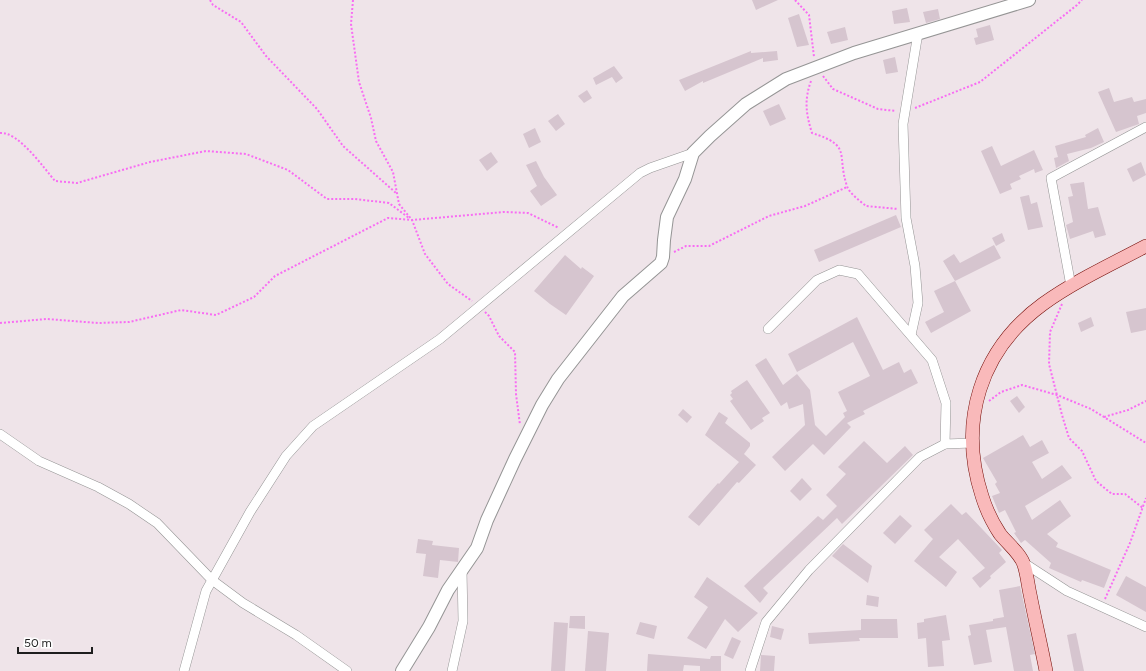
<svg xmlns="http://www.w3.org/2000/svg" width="1146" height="671" viewBox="0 0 1146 671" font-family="Figtree,sans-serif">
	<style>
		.building { fill: #d6c5cf }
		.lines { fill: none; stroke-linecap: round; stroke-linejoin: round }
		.minor-casing { stroke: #959595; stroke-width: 10 }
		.tertiary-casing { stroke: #959595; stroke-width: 14 }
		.secondary-casing { stroke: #740b06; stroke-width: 14 }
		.path { stroke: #f86df3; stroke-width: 2; stroke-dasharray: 2 2; stroke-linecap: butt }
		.minor { stroke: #fff; stroke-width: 9 }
		.tertiary { stroke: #fff; stroke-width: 12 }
		.secondary { stroke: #f9b9ba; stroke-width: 13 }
	</style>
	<rect width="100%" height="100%" fill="#efe4e9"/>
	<g class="building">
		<path d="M752,0H778L756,10Z"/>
		<path d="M907,8L910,22L894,24L892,11Z"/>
		<path d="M938,9L940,19L926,23L923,12Z"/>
		<path d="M799,14L809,45L797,47L788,18Z"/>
		<path d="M990,25L994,40L976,45L974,38L978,37L976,29Z"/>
		<path d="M845,27L848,40L831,44L827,32Z"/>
		<path d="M751,51V53L777,51L778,60L763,62V58L703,83V81L685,91L679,80Z"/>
		<path d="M895,57L898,72L886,74L883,60Z"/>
		<path d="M614,66L623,78L616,83L612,77L596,85L593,78Z"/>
		<path d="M1109,88L1114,102L1132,97L1134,102L1146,99V113L1137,116L1139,124L1116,132L1098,92Z"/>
		<path d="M587,90L592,98L584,103L578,96Z"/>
		<path d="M779,104L786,119L770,126L763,111Z"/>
		<path d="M558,114L565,124L556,131L548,121Z"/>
		<path d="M535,128L541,142L529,148L523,134Z"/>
		<path d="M1098,128L1104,142L1091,148L1067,154L1069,161L1056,168L1054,158L1058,157L1055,146L1086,137L1085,135Z"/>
		<path d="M992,146L1001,166L1034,150L1043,170L1035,173L1034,169L1019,176L1021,179L1010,184L1012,189L1000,194L981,151Z"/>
		<path d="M491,152L498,162L487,171L479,160Z"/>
		<path d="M536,161L544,177L557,195L541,206L530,191L537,186L526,165Z"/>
		<path d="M1141,162L1146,175L1133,182L1127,169Z"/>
		<path d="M1084,182L1088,209L1098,207L1106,235L1095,238L1093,231L1070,239L1066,225L1073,222L1068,197L1073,196L1070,184Z"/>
		<path d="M1029,195L1031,204L1037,202L1043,227L1028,230L1020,197Z"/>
		<path d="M896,215L901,227L819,262L814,250Z"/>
		<path d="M1002,233L1005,241L996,246L992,238Z"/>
		<path d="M994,245L1001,258L955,281L971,311L931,333L925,322L944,312L934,291L955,281L943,261L954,254L960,263Z"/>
		<path d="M565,255L581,269L582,267L594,276L566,315L550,304L534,291Z"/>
		<path d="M1146,308V330L1131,333L1126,312Z"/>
		<path d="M857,317L883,370L899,362L904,373L911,369L918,383L863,411L865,414L847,423L851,427L824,455L813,444L785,471L772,457L805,425L803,404L789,409L787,402L781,406L755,365L766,358L783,385L797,374L810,390L815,425L826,436L845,417L843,413L847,411L838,392L870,376L853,342L797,372L788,354Z"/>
		<path d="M1091,317L1094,326L1081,332L1078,323Z"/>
		<path d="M747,380L770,413L762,418L764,421L751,430L730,401L733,399L730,395L732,393L731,391Z"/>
		<path d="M1017,396L1025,407L1019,413L1010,401Z"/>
		<path d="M683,409L692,417L687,423L678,415Z"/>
		<path d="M719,412L728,418L725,423L750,443V446L744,454L756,465L739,483L737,482L699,526L688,517L718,483L719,484L739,462L705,435Z"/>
		<path d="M1023,435L1030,447L1042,440L1049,453L1032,462L1042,479L1062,465L1072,478L1025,506L1032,520L1060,500L1071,516L1047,534L1058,543L1056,547L1111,570L1104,588L1082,580L1081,582L1049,568L1051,563L1025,540L1021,543L1014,533L1016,532L1005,510L999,513L992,496L1000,493L995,484L997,482L983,458Z"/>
		<path d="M864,441L887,463L905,446L913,455L842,524L837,518L763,588L768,593L760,603L744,586L818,516L823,520L837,506L826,495L846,474L838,467Z"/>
		<path d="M802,478L812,489L800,501L790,491Z"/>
		<path d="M951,504L962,515L966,512L1002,550L999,553L1006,562L990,576L991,578L980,588L972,578L985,568L958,539L939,557L957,572L946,587L914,561L933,539L924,530Z"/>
		<path d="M900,515L912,526L895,544L883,533Z"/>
		<path d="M418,539L433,541L432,545L459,548L458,562L440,560L438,578L423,576L426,554L416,553Z"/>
		<path d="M843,544L872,566L868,583L832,556Z"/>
		<path d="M1126,576L1146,587V612L1116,595Z"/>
		<path d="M707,577L758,613L738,632L725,619L706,649L687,638L708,607L694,597Z"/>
		<path d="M1020,586L1035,654L1030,655L1033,671H1014L1006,627L986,630L992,662L974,665L968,636L971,635L969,625L993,621V619L1004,617L999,590Z"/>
		<path d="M867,595L879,597L878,607L866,605Z"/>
		<path d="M946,615L950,640L942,641L944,666L928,667L926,638L918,639L917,623L924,622V619Z"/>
		<path d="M570,616H585V629L569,628Z"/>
		<path d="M861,619H897L898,638H859L860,641L809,644L808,633L861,630Z"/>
		<path d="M554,622L568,623L565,671H551Z"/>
		<path d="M640,622L657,626L654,639L636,634Z"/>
		<path d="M772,626L784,629L781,640L770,637Z"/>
		<path d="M588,631L609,633L606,671H585Z"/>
		<path d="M1076,633L1084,671H1074L1067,635Z"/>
		<path d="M732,637L741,641L733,659L724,655Z"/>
		<path d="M648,654L710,659L711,656H721V671H700V666L684,665L683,671H647Z"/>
		<path d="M761,655L775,656L774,671H760Z"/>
	</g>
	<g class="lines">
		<defs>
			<g id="minor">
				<path d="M1071,286L1051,178L1146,127"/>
				<path d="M768,329L817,280L839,270L858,274L932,360L946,403L945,444"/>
				<path d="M911,335L918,303L915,266L906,218L903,124L918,33"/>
				<path d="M0,434L39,461L98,487L129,504L157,523L212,580L243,603L296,635L347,671"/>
				<path d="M1024,563L1067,591L1146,627"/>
				<path d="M184,671L206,591L250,512L286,456L313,426L440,339L640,173L650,168L693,153"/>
				<path d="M452,671L463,621L462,570"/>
				<path d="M750,671L766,622L809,570L920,457L945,444L972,443"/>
			</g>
			<path id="tertiary" d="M402,671L429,627L448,590L477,548L487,520L515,459L542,405L558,379L623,296L661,263L663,257L664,240L667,217L685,179L693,153L710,136L746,104L786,79L854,53L1029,0"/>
			<path id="secondary" d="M1046,671C1041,645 1035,620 1030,594C1028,585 1027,574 1024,565C1021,554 1007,543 1000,534C992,522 986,509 982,496C958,422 980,350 1043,304C1075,281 1112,264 1146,246"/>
		</defs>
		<use href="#minor" class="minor-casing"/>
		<use href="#tertiary" class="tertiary-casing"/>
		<use href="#secondary" class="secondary-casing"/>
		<g class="path">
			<path d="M210,0L213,5L241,22L266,56L317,109L343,146L396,193"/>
			<path d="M353,0L351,24L359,82L371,118L376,141L393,172L399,204L412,220L425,254L448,284L472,301"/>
			<path d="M795,0L809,15L814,57"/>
			<path d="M823,76L833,89L878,109L896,111"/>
			<path d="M811,81C804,100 806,114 812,133C853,146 836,154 847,186C849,193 860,201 866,206L898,209"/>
			<path d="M915,108L980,82L1077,5L1082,0"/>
			<path d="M0,133C18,131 44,168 55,181L77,183L150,162L206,151L246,154L288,170L327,199H355L389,203L409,218"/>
			<path d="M674,252L686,246H709L769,216L805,206L847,187"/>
			<path d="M1062,304L1050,332L1049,364L1062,415L1069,438L1082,451L1096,481L1112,494H1125L1143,508"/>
			<path d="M485,312L489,316L499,336L515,352L516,394L520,425"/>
			<path d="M0,323L47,319L98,323L129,322L181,310L216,315L254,297L275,276L388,218L412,220L504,212L528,213L559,228"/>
			<path d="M989,401L1001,392L1022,385L1057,395L1091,409L1146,443"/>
			<path d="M1104,417L1128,410L1146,401"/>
			<path d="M1105,599L1130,543L1146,498"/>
		</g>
		<use href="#minor" class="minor"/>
		<use href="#tertiary" class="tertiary"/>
		<use href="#secondary" class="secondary"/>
	</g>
	<path d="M18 647v6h74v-6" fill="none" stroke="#1e1e1e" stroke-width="2"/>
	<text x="24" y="647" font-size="12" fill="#1e1e1e" stroke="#ffffff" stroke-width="3" paint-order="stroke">50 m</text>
</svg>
